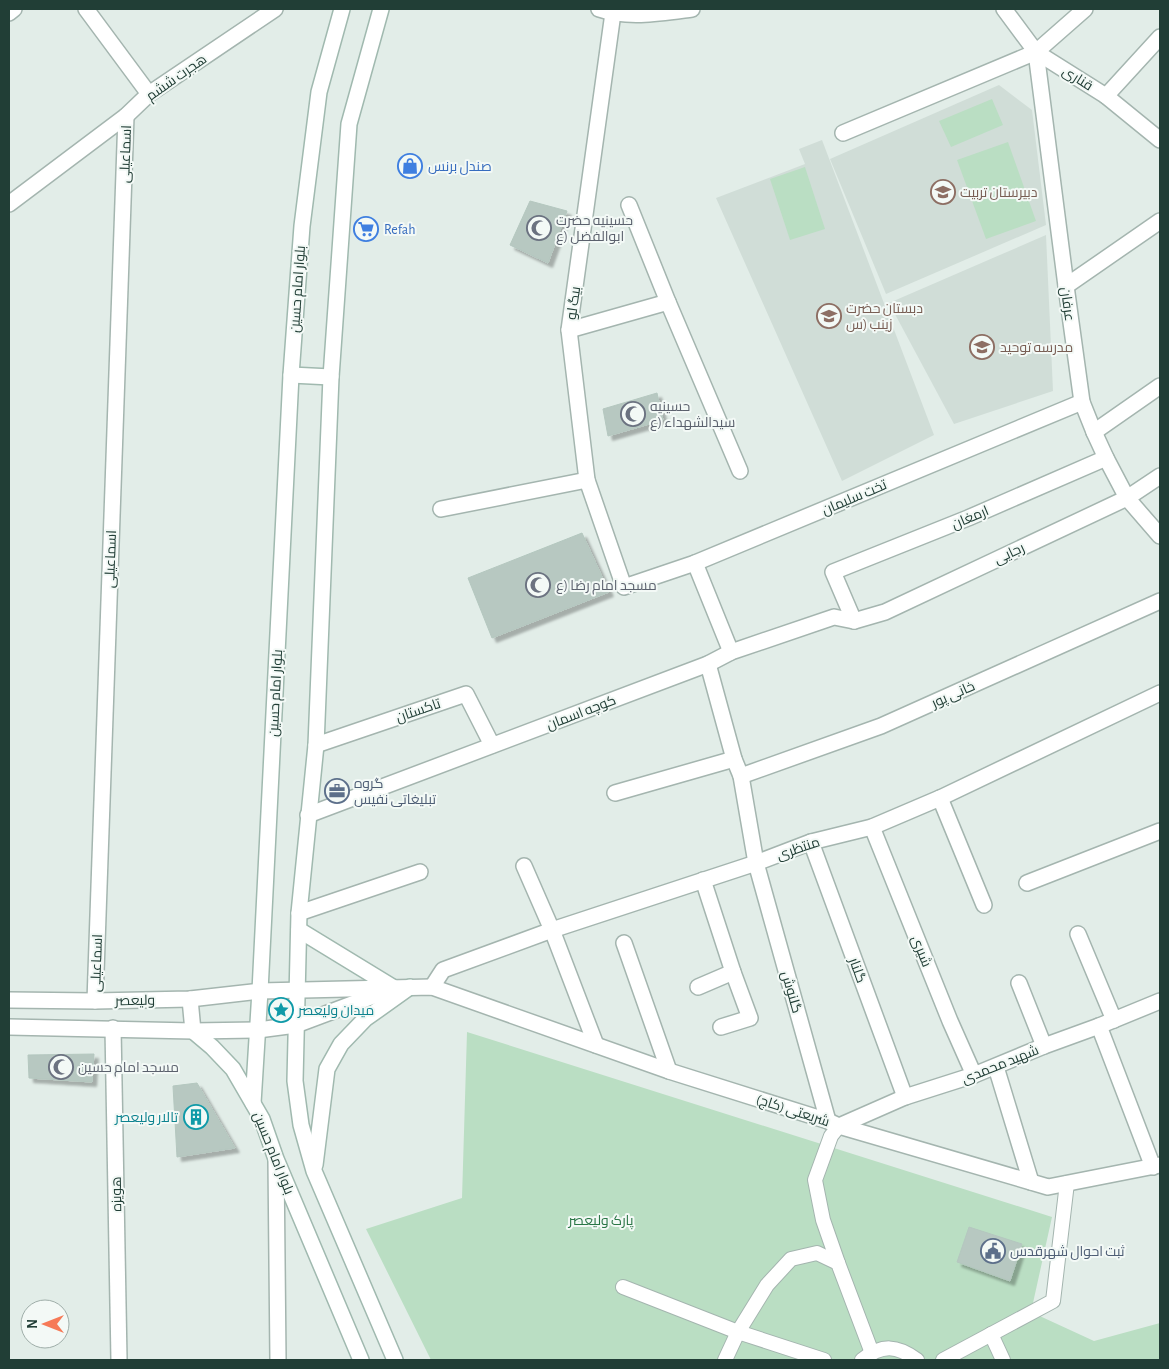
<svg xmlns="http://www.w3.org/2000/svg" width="1169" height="1369" viewBox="0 0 1169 1369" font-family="'Alegreya Sans',Cairo,sans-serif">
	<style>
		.built { fill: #d0ddd7 }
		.green { fill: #badec3 }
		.building { fill: #b7c8c1; stroke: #b4c7bf; filter: url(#shadow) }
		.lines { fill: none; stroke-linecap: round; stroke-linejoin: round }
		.pedestrian-casing { stroke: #a4b5af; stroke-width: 16 }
		.minor-casing { stroke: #a4b5af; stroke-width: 18 }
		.tertiary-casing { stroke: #a4b5af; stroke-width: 18 }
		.secondary-casing { stroke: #a0b9af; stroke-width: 18 }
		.pedestrian { stroke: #fff; stroke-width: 14 }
		.minor { stroke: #fff; stroke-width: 15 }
		.tertiary { stroke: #fff; stroke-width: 15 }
		.secondary { stroke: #fff; stroke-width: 15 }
		.labels { text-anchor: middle; stroke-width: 4; stroke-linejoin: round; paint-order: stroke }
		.street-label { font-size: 14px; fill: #213e36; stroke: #f3f9f6 }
		.shop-label { font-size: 14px; fill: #366cbe; stroke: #f3f9f6; text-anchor: start }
		.education-label { font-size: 14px; fill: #785e54; stroke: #f3f9f6; text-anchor: start }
		.worship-label { font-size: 14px; fill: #5b616d; stroke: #f3f9f6; text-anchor: start }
		.service-label { font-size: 14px; fill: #4e5e75; stroke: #f3f9f6; text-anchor: start }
		.culture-label { font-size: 14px; fill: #0d838f; stroke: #f3f9f6; text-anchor: start }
		.park-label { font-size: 14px; fill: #2a7646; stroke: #f3f9f6 }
	</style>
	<defs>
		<filter id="shadow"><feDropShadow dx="4.5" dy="4.5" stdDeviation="1" flood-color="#0004"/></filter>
	</defs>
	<rect width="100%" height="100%" fill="#e2ede8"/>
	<g class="built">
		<path d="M999,85L1032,110L1046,225L886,294L830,159Z"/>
		<path d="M822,140L934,435L842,481L716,198L805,164L799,149Z"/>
		<path d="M1046,235L1053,391L954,424L889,303Z"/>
	</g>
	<g class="green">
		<path d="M992,99L1003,125L951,147L939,121Z"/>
		<path d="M1008,142L1036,221L986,239L957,160Z"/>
		<path d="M805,167L825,229L790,240L770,179Z"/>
		<path d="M467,1032L1052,1217L1031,1312L1094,1341L1160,1323V1360H431L366,1229L462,1198Z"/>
	</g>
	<g class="building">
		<path d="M530,201L567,211L548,263L510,245Z"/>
		<path d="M657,393L663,420L608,436L603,409Z"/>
		<path d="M582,533L609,592L492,638L468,578Z"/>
		<path d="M94,1054L92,1082L29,1078L28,1055Z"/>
		<path d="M197,1083L235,1148L177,1157L173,1086Z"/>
		<path d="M969,1227L1022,1244L1010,1281L957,1262Z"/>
	</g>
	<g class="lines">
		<defs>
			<g id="pedestrian">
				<path d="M838,1263L823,1220L815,1180L831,1136L839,1126"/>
				<path d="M623,1287L738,1332L824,1360"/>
				<path d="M991,1334L1003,1360"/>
				<path d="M725,1360L738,1332L767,1285L791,1259L817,1253L838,1263L872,1353"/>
				<path d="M862,1360C882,1344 897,1345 917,1360"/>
				<path d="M943,1360L1053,1301L1067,1183"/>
			</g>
			<g id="minor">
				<path d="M86,9L149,94"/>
				<path d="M9,13L14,9"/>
				<path d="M613,13L569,330L587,480L624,587L695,563L1082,402"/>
				<path d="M1036,52L1066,286L1082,402L1094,432L1106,458L1127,498L1160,536"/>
				<path d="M1106,96L1160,37"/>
				<path d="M843,133L1036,52L1085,9"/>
				<path d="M9,204L126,116L149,94L275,9"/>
				<path d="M629,205L668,302"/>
				<path d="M1066,286L1160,221"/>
				<path d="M569,330L668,302L740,471"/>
				<path d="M1094,432L1160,386"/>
				<path d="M441,509L587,480"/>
				<path d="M695,563L731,652"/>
				<path d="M854,621L833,572L968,518L1106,458"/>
				<path d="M708,664L734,759L741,776L756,863L828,1121"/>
				<path d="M316,745L466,694L492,745"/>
				<path d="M741,776L881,726L1160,601"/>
				<path d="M615,793L734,759"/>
				<path d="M940,798L984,905"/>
				<path d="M308,815L708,664L731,652L834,617L854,621L885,612L1127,498L1160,476"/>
				<path d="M872,827L950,1021L974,1075"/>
				<path d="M811,842L905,1097"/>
				<path d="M524,866L552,930L596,1045"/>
				<path d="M703,880L733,972L750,1018L721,1027"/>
				<path d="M1027,883L1160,831"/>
				<path d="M299,913L420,872"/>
				<path d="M1078,934L1114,1020"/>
				<path d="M624,943L669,1071"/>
				<path d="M1019,983L1044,1046"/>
				<path d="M432,987L443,970L552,930L756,863L811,842L872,827L940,798L1160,693"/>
				<path d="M698,987L733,972"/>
				<path d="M95,1001L126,116"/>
				<path d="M1099,1026L1153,1167"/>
				<path d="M113,1028L119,1360"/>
				<path d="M996,1067L1031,1182"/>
				<path d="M839,1126L905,1097L974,1075L1044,1046L1099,1026L1160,1001"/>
				<path d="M276,1160L278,1360"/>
			</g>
			<g id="tertiary">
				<path d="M599,9C628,19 662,13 692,9"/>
				<path d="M1004,9L1036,52L1106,96L1160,140"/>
				<path d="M190,999L193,1031"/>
				<path d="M9,1000L95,1001L190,999L260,991L432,987L669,1071L828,1121L839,1126L1048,1187L1160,1165"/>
				<path d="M9,1027L193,1031L258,1030L296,1025L384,992"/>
			</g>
			<g id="secondary">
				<path d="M381,9L349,124L331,377L316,745L299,913L295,1081L301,1125L314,1171L395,1360"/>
				<path d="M291,375L331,377"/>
				<path d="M299,930L394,988"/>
				<path d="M193,1031L212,1047L233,1069L262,1119L276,1159L361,1360"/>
				<path d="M253,1103L260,991L291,375L302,226L319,92L342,9"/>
				<path d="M315,1165L327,1069L341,1044L365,1019L410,987"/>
			</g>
		</defs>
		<use href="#pedestrian" class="pedestrian-casing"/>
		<use href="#minor" class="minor-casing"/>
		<use href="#tertiary" class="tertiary-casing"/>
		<use href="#secondary" class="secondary-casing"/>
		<use href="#pedestrian" class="pedestrian"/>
		<use href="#minor" class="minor"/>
		<use href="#tertiary" class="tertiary"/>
		<use href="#secondary" class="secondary"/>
	</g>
	<defs>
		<symbol id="shop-ring" viewBox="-11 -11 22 22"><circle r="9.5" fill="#f3f9f6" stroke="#3f7fe0" stroke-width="1.5"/><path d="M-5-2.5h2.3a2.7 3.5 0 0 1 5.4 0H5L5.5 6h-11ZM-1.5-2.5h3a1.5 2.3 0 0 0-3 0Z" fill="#3f7fe0"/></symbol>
		<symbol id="school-ring" viewBox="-11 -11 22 22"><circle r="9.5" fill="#f3f9f6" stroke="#8d6e63" stroke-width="1.5"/><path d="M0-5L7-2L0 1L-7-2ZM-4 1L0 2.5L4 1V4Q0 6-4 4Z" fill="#8d6e63"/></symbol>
		<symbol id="mosque-ring" viewBox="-11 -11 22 22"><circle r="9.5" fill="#f3f9f6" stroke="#6b7280" stroke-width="1.5"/><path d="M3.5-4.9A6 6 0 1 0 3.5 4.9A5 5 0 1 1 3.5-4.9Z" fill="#6b7280"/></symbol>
		<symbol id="supermarket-ring" viewBox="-11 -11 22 22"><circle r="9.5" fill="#f3f9f6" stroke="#3f7fe0" stroke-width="1.5"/><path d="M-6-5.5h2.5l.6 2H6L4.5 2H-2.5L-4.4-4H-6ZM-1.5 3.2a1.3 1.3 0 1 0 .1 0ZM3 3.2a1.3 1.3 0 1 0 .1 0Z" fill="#3f7fe0"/></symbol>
		<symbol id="office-ring" viewBox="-11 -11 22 22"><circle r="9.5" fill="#f3f9f6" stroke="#5c6f8a" stroke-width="1.5"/><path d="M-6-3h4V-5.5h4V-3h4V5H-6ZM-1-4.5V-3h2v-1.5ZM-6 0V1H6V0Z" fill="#5c6f8a"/></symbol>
		<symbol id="sight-ring" viewBox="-11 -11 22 22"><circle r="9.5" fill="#f3f9f6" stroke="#0f9aa8" stroke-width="1.5"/><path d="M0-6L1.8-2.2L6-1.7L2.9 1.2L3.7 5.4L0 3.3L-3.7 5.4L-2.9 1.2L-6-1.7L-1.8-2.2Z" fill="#0f9aa8"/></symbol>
		<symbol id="building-ring" viewBox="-11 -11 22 22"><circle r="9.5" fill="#f3f9f6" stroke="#0f9aa8" stroke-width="1.5"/><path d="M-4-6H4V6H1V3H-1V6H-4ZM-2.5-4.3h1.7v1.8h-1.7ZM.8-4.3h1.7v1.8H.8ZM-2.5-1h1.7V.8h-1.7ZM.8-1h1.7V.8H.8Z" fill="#0f9aa8"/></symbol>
		<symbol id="civic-ring" viewBox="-11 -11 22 22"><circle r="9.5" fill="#f3f9f6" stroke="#5c6f8a" stroke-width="1.5"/><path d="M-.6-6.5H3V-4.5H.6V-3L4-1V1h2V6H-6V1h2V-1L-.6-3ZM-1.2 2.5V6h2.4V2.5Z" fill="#5c6f8a"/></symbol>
	</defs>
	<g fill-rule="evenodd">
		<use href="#shop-ring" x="396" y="152" width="28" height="28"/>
		<use href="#school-ring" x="929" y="178" width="28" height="28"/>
		<use href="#mosque-ring" x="525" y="214" width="28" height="28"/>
		<use href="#supermarket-ring" x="352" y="215" width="28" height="28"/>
		<use href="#school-ring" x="815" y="302" width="28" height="28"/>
		<use href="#school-ring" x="968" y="333" width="28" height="28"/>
		<use href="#mosque-ring" x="619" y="400" width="28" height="28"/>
		<use href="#mosque-ring" x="524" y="571" width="28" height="28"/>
		<use href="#office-ring" x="323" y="777" width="28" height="28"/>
		<use href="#sight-ring" x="267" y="996" width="28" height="28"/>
		<use href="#mosque-ring" x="47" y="1053" width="28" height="28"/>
		<use href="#building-ring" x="182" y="1103" width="28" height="28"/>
		<use href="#civic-ring" x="979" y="1237" width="28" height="28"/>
	</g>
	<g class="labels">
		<g class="street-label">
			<text transform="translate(176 77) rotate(-35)" y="5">هجرت ششم</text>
			<text transform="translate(1078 78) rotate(32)" y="5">قناری</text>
			<text transform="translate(125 154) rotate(-88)" y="5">اسماعیلی</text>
			<text transform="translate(297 289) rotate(-86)" y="5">بلوار امام حسین</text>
			<text transform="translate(573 303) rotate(-82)" y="5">بیگ لو</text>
			<text transform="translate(1068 304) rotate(82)" y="5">عرفان</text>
			<text transform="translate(854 497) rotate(-23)" y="5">تخت سلیمان</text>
			<text transform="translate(970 517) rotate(-23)" y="5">ارمغان</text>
			<text transform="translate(1009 553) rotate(-25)" y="5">رجایی</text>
			<text transform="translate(110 559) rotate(-88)" y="5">اسماعیلی</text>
			<text transform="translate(275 693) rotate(-87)" y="5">بلوار امام حسین</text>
			<text transform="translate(953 694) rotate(-24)" y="5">خانی پور</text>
			<text transform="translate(418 710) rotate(-19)" y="5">تاکستان</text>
			<text transform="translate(581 712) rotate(-21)" y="5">کوچه اسمان</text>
			<text transform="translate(798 848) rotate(-19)" y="5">منتظری</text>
			<text transform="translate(922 951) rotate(68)" y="5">شیری</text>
			<text transform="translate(96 963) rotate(-88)" y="5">اسماعیلی</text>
			<text transform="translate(858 970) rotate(70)" y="5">گلنار</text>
			<text transform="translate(792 992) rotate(74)" y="5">گلنوش</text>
			<text transform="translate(135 1000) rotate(-1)" y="5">ولیعصر</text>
			<text transform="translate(1000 1064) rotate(-22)" y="5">شهید محمدی</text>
			<text transform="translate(793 1110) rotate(18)" y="5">شریعتی (کاج)</text>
			<text transform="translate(274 1153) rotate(68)" y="5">بلوار امام حسین</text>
			<text transform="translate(116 1194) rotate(-91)" y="5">هویزه</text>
		</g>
		<g class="shop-label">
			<text x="428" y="171">صندل برنس</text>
			<text x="384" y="234">Refah</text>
		</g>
		<g class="education-label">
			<text x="960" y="197">دبیرستان تربیت</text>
			<text x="846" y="313">دبستان حضرت<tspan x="846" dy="16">زینب (س</tspan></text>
			<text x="1000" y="352">مدرسه توحید</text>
		</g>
		<g class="worship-label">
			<text x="556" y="225">حسینیه حضرت<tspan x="556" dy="16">ابوالفضل (ع</tspan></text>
			<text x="650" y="411">حسینیه<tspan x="650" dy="16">سیدالشهداء (ع</tspan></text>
			<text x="556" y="590">مسجد امام رضا (ع</text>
			<text x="78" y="1072">مسجد امام حسین</text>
		</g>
		<g class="service-label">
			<text x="354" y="788">گروه<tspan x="354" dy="16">تبلیغاتی نفیس</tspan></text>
			<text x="1010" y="1256">ثبت احوال شهرقدس</text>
		</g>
		<g class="culture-label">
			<text x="298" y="1015">میدان ولیعصر</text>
			<text x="178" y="1122" text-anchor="end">تالار ولیعصر</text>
		</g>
		<g class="park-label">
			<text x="601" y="1225">پارک ولیعصر</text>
		</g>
	</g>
	<rect width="1169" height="1369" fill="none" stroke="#213e36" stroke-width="20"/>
	<g transform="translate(45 1324) rotate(270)"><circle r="24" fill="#f3f9f6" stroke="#9faea9"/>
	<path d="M0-4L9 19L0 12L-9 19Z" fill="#f67a57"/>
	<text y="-8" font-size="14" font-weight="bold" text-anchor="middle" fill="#213e36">N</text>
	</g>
</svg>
